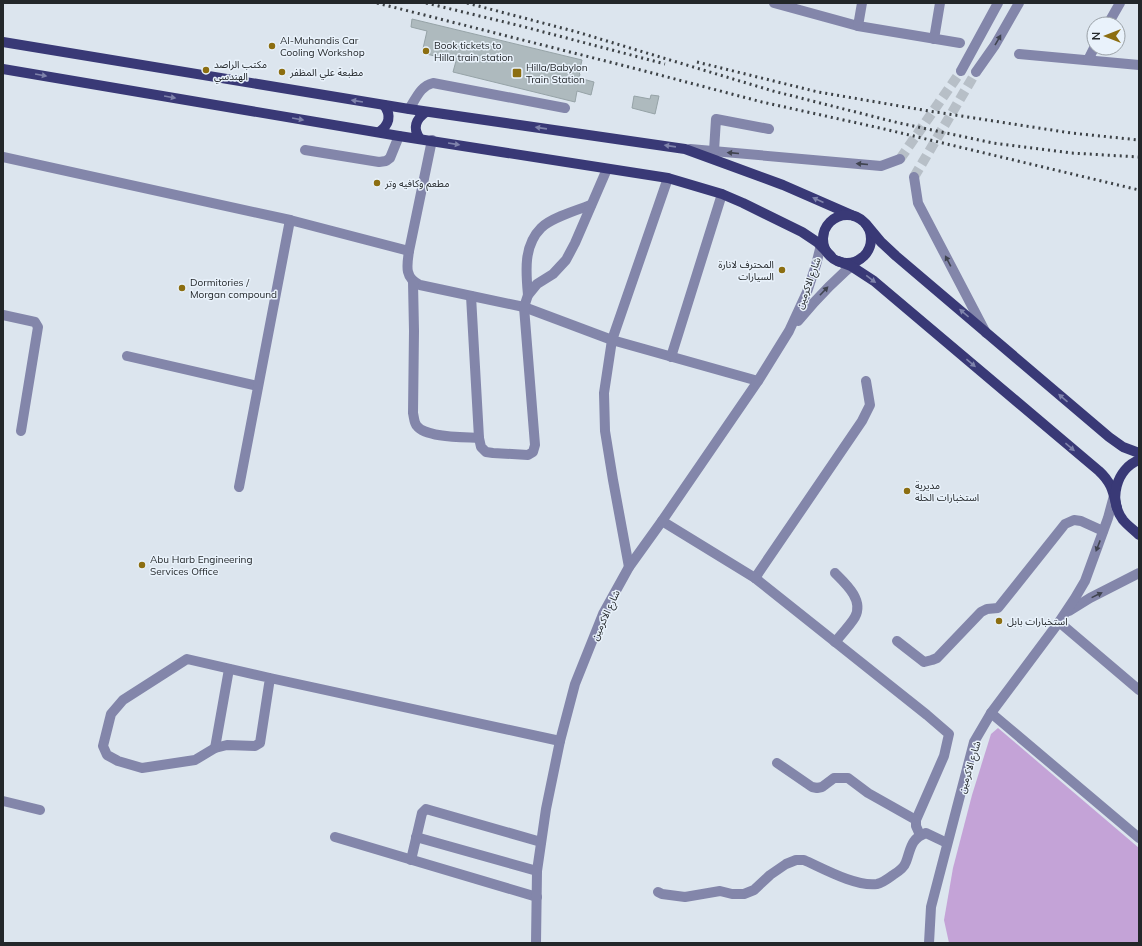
<svg xmlns="http://www.w3.org/2000/svg" width="1142" height="946" viewBox="0 0 1142 946" font-family="Mulish,'Noto Sans Arabic',sans-serif">
	<style>
		.green { fill: #c4a3d7 }
		.building { fill: #aebabe; stroke: #96a3a7 }
		.lines { fill: none; stroke-linecap: round; stroke-linejoin: round }
		.minor-tunnel { stroke: #b7bfc7; stroke-width: 10; stroke-dasharray: 10 5; stroke-linecap: butt }
		.minor { stroke: #8386aa; stroke-width: 10 }
		.major { stroke: #393976; stroke-width: 10 }
		.rail { stroke: #3d4246; stroke-width: 3; stroke-dasharray: 2 4; stroke-linecap: butt }
		.oneway { fill: #404450 }
		.oneway2 { fill: #7f83ab }
		.poi-dot { fill: #8c6e11; stroke: #e9f2fb; stroke-width: 1.5 }
		.labels { text-anchor: middle; stroke-width: 3; stroke-linejoin: round; paint-order: stroke }
		.poi-label { font-size: 10px; fill: #23272a; stroke: #e9f2fb; text-anchor: start }
		.street-label { font-size: 10px; fill: #23272a; stroke: #e9f2fb }
	</style>
	<rect width="100%" height="100%" fill="#dce5ee"/>
	<path class="green" d="M998,728L1139,848V943H949L944,920L953,868L972,795L991,734Z"/>
	<g class="building">
		<path d="M412,19L582,60L579,73L580,74L579,78L594,82L591,95L577,91L575,102L453,72L456,61L422,53L427,31L411,27Z"/>
		<path d="M651,95L659,96L655,114L632,108L634,96L650,99Z"/>
	</g>
	<g class="lines">
		<g class="minor-tunnel">
			<path d="M900,159L961,71"/>
			<path d="M914,177L976,72"/>
		</g>
		<g class="minor">
			<path d="M774,3L858,26L960,43"/>
			<path d="M1108,24L1120,3"/>
			<path d="M858,26L862,3"/>
			<path d="M934,39L940,3"/>
			<path d="M1019,54L1139,65"/>
			<path d="M1088,60L1094,48"/>
			<path d="M961,71L998,3"/>
			<path d="M976,72L995,45L1019,3"/>
			<path d="M409,109C416,99 420,86 433,83L565,108"/>
			<path d="M690,149L881,166L900,159"/>
			<path d="M305,150L379,162L386,161L390,158L399,136"/>
			<path d="M714,151L716,119L769,129"/>
			<path d="M3,157L290,220"/>
			<path d="M914,177L918,203L986,333"/>
			<path d="M409,251C407,265 404,278 420,285L524,307L612,340L758,381"/>
			<path d="M413,282L414,331L413,413C414,417 414,423 417,426C426,438 465,437 479,438"/>
			<path d="M528,295C526,273 523,246 541,228C551,218 577,210 591,205"/>
			<path d="M471,296L479,438L481,447L486,452L493,453L528,455L533,452L535,445L524,307L528,295L537,284L553,274L566,260L575,243L607,169"/>
			<path d="M3,315L35,322L38,327L21,431"/>
			<path d="M798,321C817,298 837,277 861,258"/>
			<path d="M127,356L258,386"/>
			<path d="M671,357L722,194"/>
			<path d="M239,487L290,220L409,251L432,140"/>
			<path d="M662,521L755,578L927,715L949,734L944,756L916,820V826L920,835"/>
			<path d="M629,567L613,480L605,431L604,393L612,340L668,178"/>
			<path d="M755,578L862,421L870,405L866,381"/>
			<path d="M1069,611L1090,598L1139,573"/>
			<path d="M1059,622L1139,690"/>
			<path d="M897,641L924,662L932,660L937,658L981,612L987,609L998,608L1065,524L1074,520L1081,521L1103,531"/>
			<path d="M835,642C841,635 851,624 855,617C864,600 846,584 835,573"/>
			<path d="M270,678L260,743L255,746L227,745L215,748L195,760L142,768L118,761L107,755L103,746L111,714L123,700L187,659L270,678L560,741"/>
			<path d="M991,713L1139,838"/>
			<path d="M215,748L229,669"/>
			<path d="M777,763L812,787L817,788L822,787L834,778H848L868,793L916,820"/>
			<path d="M3,801L40,810"/>
			<path d="M335,837L537,897"/>
			<path d="M416,837L537,871"/>
			<path d="M411,860L422,813L426,809L541,842"/>
			<path d="M658,892L662,894L685,897L720,891L732,894H744L754,890L770,875L786,864L796,860H804C824,869 856,887 877,884C882,883 889,878 893,875C898,872 904,868 906,862C911,849 910,839 926,833L947,843"/>
			<path d="M536,943L537,871L546,809L560,741L575,684L603,614L629,567L662,521L758,381L789,331L807,292L816,265L824,233"/>
			<path d="M929,943L931,907L974,742L991,713L1059,622L1075,598L1085,581L1108,518L1115,492"/>
		</g>
		<g class="major">
			<path d="M3,42L409,109L685,149L783,185L854,216"/>
			<path d="M3,69L399,136L668,178L722,194L743,203L802,232L817,242L831,256"/>
			<path d="M379,132C389,125 392,116 384,105"/>
			<path d="M420,139C412,128 416,119 426,112"/>
			<circle cx="847" cy="239" r="24"/>
			<path d="M866,224L881,242L896,256L1109,437L1123,447L1139,453"/>
			<path d="M838,261L851,266L874,281L1099,471C1112,483 1113,492 1117,508"/>
			<path d="M1139,460C1116,469 1108,500 1123,520C1127,525 1134,530 1139,535"/>
		</g>
		<g class="rail">
			<path d="M377,3L637,69L762,102L880,128L1139,190"/>
			<path d="M426,3L521,26L665,64"/>
			<path d="M467,3L577,32L773,91L899,123L993,143L1071,153L1139,157"/>
			<path d="M697,62L818,92L929,111L1071,133L1139,140"/>
		</g>
	</g>
	<defs><path id="oneway-solid" d="M-6-.8H1V-3.2L6.5 0L1 3.2V.8H-6Z"/></defs>
	<g class="oneway">
		<use href="#oneway-solid" transform="translate(998 40) rotate(-60)"/>
		<use href="#oneway-solid" transform="translate(733 153) rotate(-175)"/>
		<use href="#oneway-solid" transform="translate(862 164) rotate(-175)"/>
		<use href="#oneway-solid" transform="translate(948 261) rotate(-118)"/>
		<use href="#oneway-solid" transform="translate(824 291) rotate(-46)"/>
		<use href="#oneway-solid" transform="translate(1098 546) rotate(111)"/>
		<use href="#oneway-solid" transform="translate(1097 595) rotate(-26)"/>
	</g>
	<g class="oneway2">
		<use href="#oneway-solid" transform="translate(41 75) rotate(10)"/>
		<use href="#oneway-solid" transform="translate(170 97) rotate(10)"/>
		<use href="#oneway-solid" transform="translate(357 101) rotate(-171)"/>
		<use href="#oneway-solid" transform="translate(298 119) rotate(10)"/>
		<use href="#oneway-solid" transform="translate(541 128) rotate(-172)"/>
		<use href="#oneway-solid" transform="translate(454 144) rotate(9)"/>
		<use href="#oneway-solid" transform="translate(670 146) rotate(-172)"/>
		<use href="#oneway-solid" transform="translate(818 200) rotate(-156)"/>
		<use href="#oneway-solid" transform="translate(871 279) rotate(37)"/>
		<use href="#oneway-solid" transform="translate(964 313) rotate(-140)"/>
		<use href="#oneway-solid" transform="translate(971 363) rotate(40)"/>
		<use href="#oneway-solid" transform="translate(1063 398) rotate(-139)"/>
		<use href="#oneway-solid" transform="translate(1070 447) rotate(40)"/>
	</g>
	<g class="poi-dot">
		<circle cx="272" cy="46" r="4"/>
		<circle cx="426" cy="51" r="4"/>
		<circle cx="206" cy="70" r="4"/>
		<circle cx="282" cy="72" r="4"/>
		<rect x="512" y="68" width="10" height="10" rx="2"/>
		<circle cx="377" cy="183" r="4"/>
		<circle cx="782" cy="270" r="4"/>
		<circle cx="182" cy="288" r="4"/>
		<circle cx="907" cy="491" r="4"/>
		<circle cx="142" cy="565" r="4"/>
		<circle cx="999" cy="621" r="4"/>
	</g>
	<g class="labels">
		<g class="poi-label">
			<text x="280" y="44">Al-Muhandis Car<tspan x="280" dy="12">Cooling Workshop</tspan></text>
			<text x="434" y="49">Book tickets to<tspan x="434" dy="12">Hilla train station</tspan></text>
			<text x="214" y="68">مكتب الراصد<tspan x="214" dy="12">الهندسي</tspan></text>
			<text x="526" y="71">Hilla/Babylon<tspan x="526" dy="12">Train Station</tspan></text>
			<text x="290" y="76">مطبعة علي المظفر</text>
			<text x="385" y="187">مطعم وكافيه وتر</text>
			<text x="774" y="268" text-anchor="end">المحترف لانارة<tspan x="774" dy="12">السيارات</tspan></text>
			<text x="190" y="286">Dormitories /<tspan x="190" dy="12">Morgan compound</tspan></text>
			<text x="915" y="489">مديرية<tspan x="915" dy="12">استخبارات الحلة</tspan></text>
			<text x="150" y="563">Abu Harb Engineering<tspan x="150" dy="12">Services Office</tspan></text>
			<text x="1007" y="625">استخبارات بابل</text>
		</g>
		<g class="street-label">
			<text transform="translate(808 283) rotate(-70)" y="4">شارع الاكرمين</text>
			<text transform="translate(605 615) rotate(-65)" y="4">شارع الاكرمين</text>
			<text transform="translate(969 767) rotate(-73)" y="4">شارع الاكرمين</text>
		</g>
	</g>
	<rect width="1142" height="946" fill="none" stroke="#23272a" stroke-width="8"/>
	<g transform="translate(1106 36) rotate(270)"><circle r="19" fill="#e9f2fb" stroke="#9aa1a7"/>
	<path d="M0-3L7 15L0 10L-7 15Z" fill="#8c6e11"/>
	<text y="-6" font-size="11" font-weight="bold" text-anchor="middle" fill="#23272a">N</text>
	</g>
</svg>
